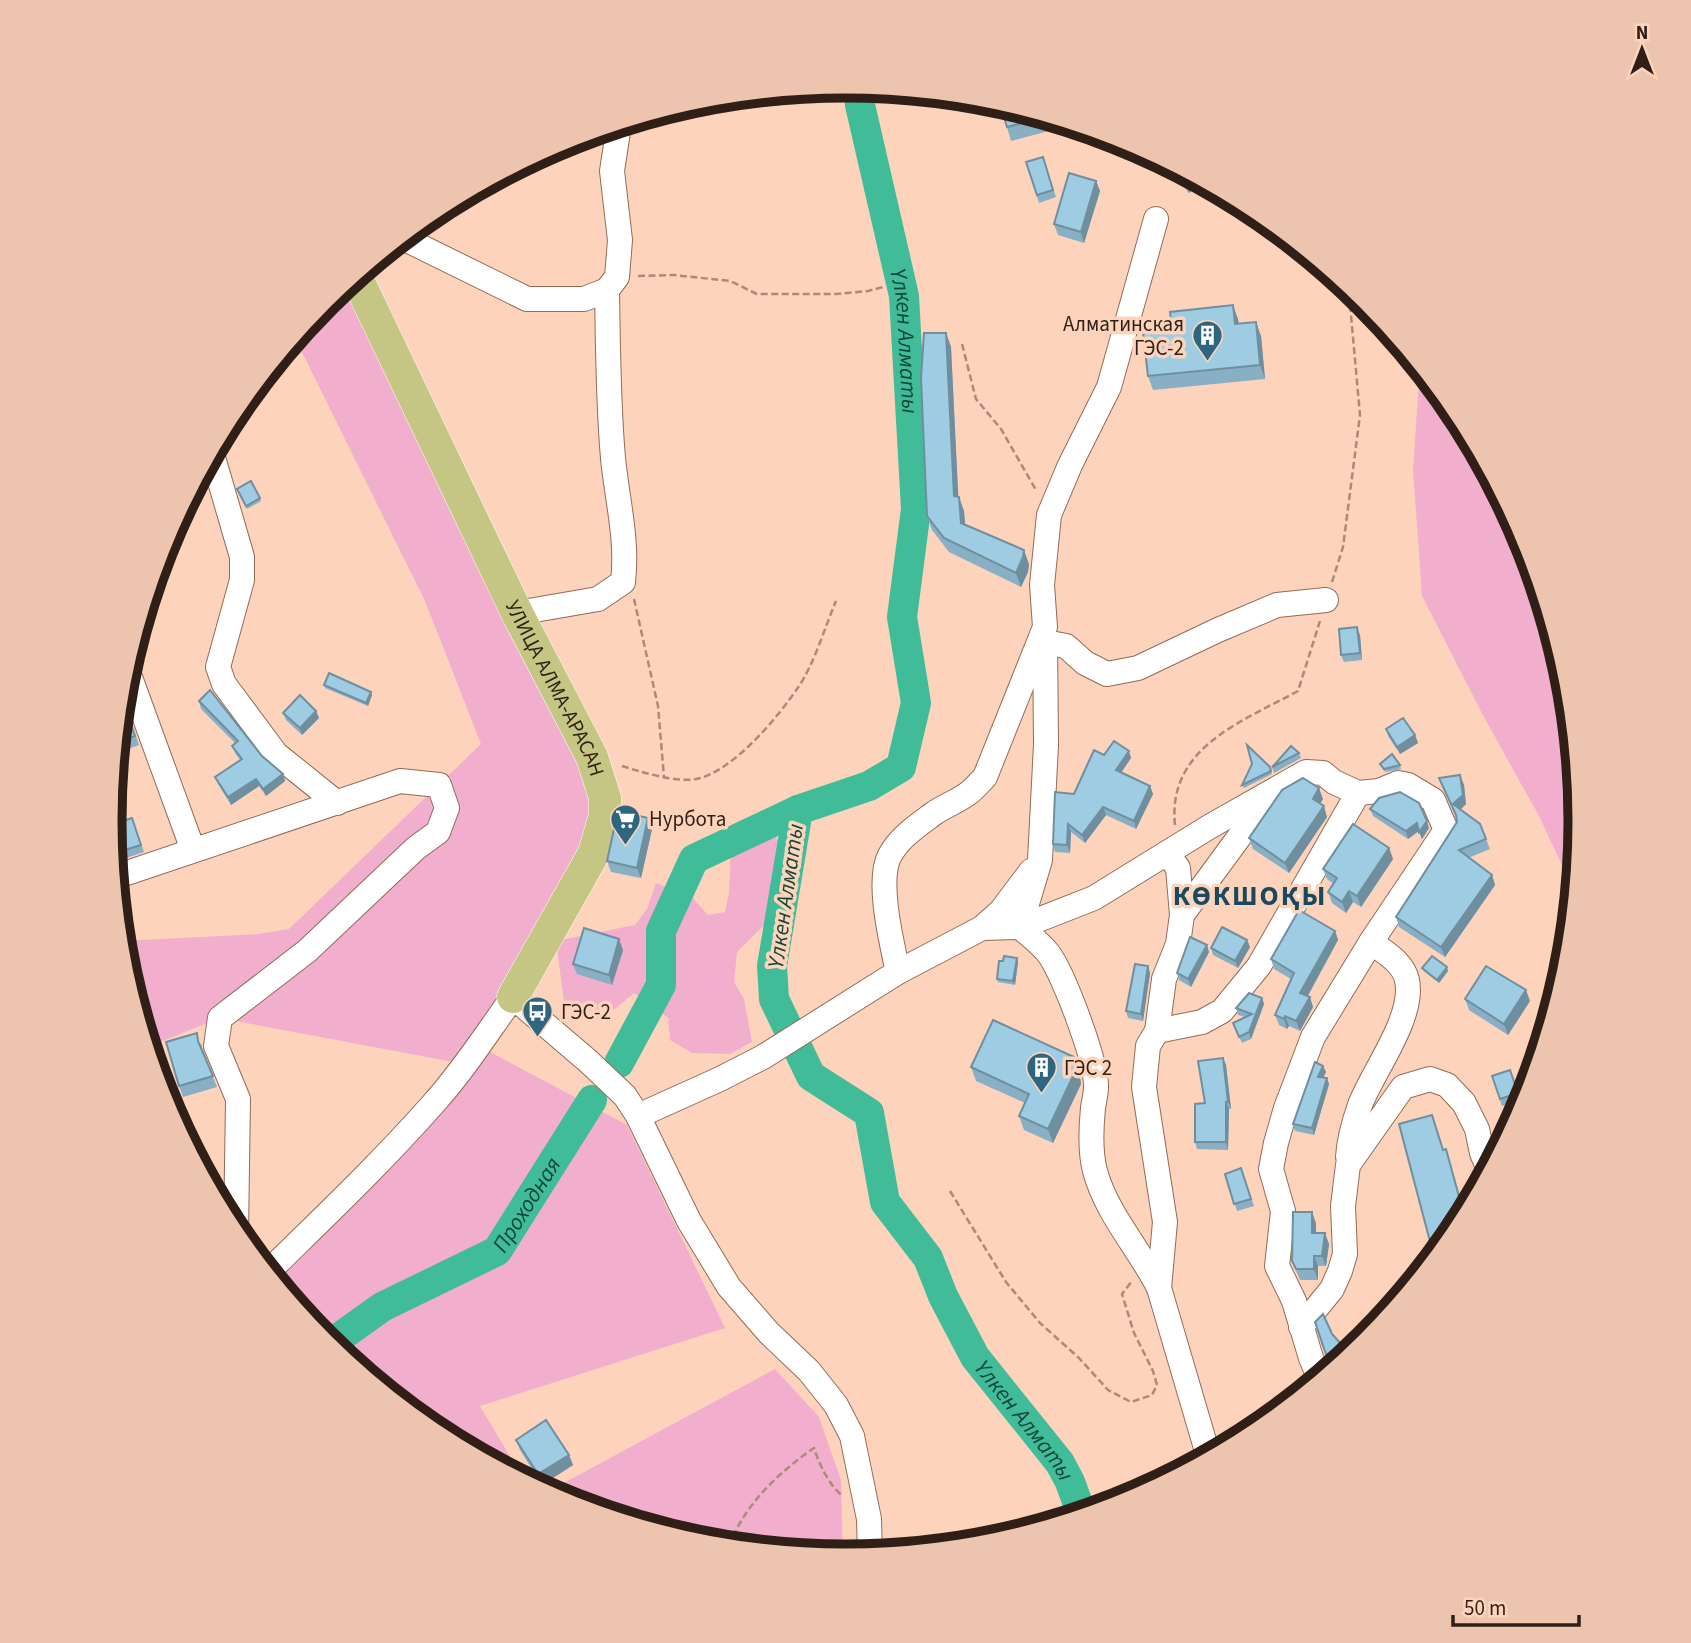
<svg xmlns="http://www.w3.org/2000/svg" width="1691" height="1643" viewBox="0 0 1691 1643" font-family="'Source Sans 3',sans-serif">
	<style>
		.green { fill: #f1aecd }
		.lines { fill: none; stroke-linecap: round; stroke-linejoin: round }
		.river { stroke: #40bc99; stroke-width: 30 }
		.minor-casing { stroke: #916b56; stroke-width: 26 }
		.major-casing { stroke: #fff; stroke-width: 33 }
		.path { stroke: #aa8a79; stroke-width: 2.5; stroke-dasharray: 7 3.5; stroke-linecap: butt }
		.minor { stroke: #fff; stroke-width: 24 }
		.major { stroke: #c5c683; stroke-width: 32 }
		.wall { fill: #88afc3 }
		.shaded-wall { fill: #6f8f9f }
		.building { fill: #9ecce3; stroke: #6f8f9f; stroke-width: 2 }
		.labels { text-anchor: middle; stroke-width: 7; stroke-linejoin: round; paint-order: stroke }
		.poi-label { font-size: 21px; fill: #2f1f16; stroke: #fed3bc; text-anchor: start }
		.street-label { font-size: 21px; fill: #2f1f16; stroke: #fed3bc }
		.water-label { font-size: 23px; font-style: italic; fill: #134738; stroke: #fed3bc }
		.district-label { font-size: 28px; font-weight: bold; letter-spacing: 2px; fill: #1a485c; stroke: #fed3bc }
		.rim { fill: none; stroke: #2f1f16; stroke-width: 9 }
	</style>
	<rect width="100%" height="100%" fill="#fed3bc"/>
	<g class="green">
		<path d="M1237,201L1255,210L1302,249L1290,252Z"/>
		<path d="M356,276L605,815L479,1046L627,1125L725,1328L480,1406L524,1480L436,1433L325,1341L268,1272L464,1064L220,1018L155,1044L149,1049L124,965L121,941L259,934L289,929L481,744L425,601L295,338L326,301Z"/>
		<path d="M1420,367L1457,413L1525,540L1567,678L1581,822L1574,891L1539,816L1485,719L1422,596L1413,470Z"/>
		<path d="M775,835L781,847L766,923L737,952L734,982L744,999L752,1042L730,1054L692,1053L670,1040L668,1018L634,993L615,1009L581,1011L564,1001L556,941L635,925L647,909L656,883L693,898L708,915L725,912L729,893L731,848Z"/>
		<path d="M775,1369L819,1417L841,1480L843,1557L702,1543L564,1501L547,1492Z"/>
	</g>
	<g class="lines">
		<g class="river">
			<path id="s1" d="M858,87L860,105L904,296L916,509L902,617L916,703L901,767L869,786L798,810L772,966L774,999L811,1076L869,1113L885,1202L928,1258L943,1296L975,1357L1060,1463L1070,1482L1082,1515"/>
			<path d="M619,1063L661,985V931L694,859L798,810"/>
			<path id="s2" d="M329,1345L382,1307L497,1251L592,1100"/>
		</g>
		<defs>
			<g id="minor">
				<path d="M403,238L527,299H584L607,290L617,277L620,240L612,171L619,125"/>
				<path d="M212,454L242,557V580L218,667L224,684L276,754L337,803"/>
				<path d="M517,613L598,599L623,582C628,539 617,500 613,458C608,402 608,346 607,290"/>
				<path d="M1045,642L1066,646L1085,663L1107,674L1138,668L1218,630L1277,605L1326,600"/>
				<path d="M127,669L193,850"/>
				<path d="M1167,853L1178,868L1182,915"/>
				<path d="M115,877L400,781L439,785L447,808L438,832L416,848L307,951L220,1018L216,1046L238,1099L236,1233"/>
				<path d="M1020,927C1029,935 1040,943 1048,953C1063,972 1097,1062 1096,1087C1096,1094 1094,1101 1093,1108C1091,1128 1090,1152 1095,1171C1107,1215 1139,1248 1159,1288L1209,1458"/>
				<path d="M1020,927L1040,860L1046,745L1045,637"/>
				<path d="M982,928L1001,911L1031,871"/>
				<path d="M898,972C892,944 876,880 890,855C900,837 917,826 933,814C944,806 959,801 970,792C975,788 980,782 985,777L1045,627L1042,585L1049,515L1070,465L1109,387L1156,219"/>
				<path d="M1157,1031L1202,1022L1222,1011L1259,966L1358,793"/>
				<path d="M638,1116L720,1079L763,1057L898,972L982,928L1020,927L1094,898L1209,827L1306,772L1323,773L1334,782L1358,793L1379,791L1398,783L1408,785L1433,800L1446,830L1371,942L1313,1037L1286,1108L1276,1143L1271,1169L1283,1211L1277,1266L1294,1301L1311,1358L1320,1379"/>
				<path d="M1348,1157C1349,1139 1354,1122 1360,1105C1373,1071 1415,1017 1407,980C1403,962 1384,952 1371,942"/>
				<path d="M268,1272C324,1217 381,1163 433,1104C463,1071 487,1033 513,997L588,1061L625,1096L638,1116L689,1221L729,1287L769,1333L809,1371L836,1405L852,1436L869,1519L870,1555"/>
				<path d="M1159,1288L1165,1222L1144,1087L1148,1046L1157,1031L1164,979L1178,944L1182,915L1267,799"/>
				<path d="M1301,1327L1332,1289L1340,1271L1345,1254L1343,1206L1348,1165L1403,1087L1430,1079L1447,1085L1464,1103L1477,1129L1482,1153L1489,1170"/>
			</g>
			<g id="major">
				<path id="s3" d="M356,276L517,613L592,757L605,798V815L594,853L513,997"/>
			</g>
		</defs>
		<use href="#minor" class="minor-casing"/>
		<use href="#major" class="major-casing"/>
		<g class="path">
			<path d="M638,276L674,275L730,281L757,294H837L868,291L883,287"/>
			<path d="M962,344L976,399L1001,429L1036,490"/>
			<path d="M1332,582L1343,547L1360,415L1350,304L1367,303"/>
			<path d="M634,599L658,706L664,777"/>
			<path d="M622,766C641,772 677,783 696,779C733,772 779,716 799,686C814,664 825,627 836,601"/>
			<path d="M1175,825C1167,748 1241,722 1298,691L1320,621"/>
			<path d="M950,1191L1006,1282L1040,1323L1079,1358L1108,1390L1131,1402L1152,1395L1157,1385L1153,1371L1134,1333L1122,1294L1133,1280"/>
			<path d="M729,1546C745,1504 778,1473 814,1448C819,1464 830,1487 843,1496"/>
		</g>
		<use href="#minor" class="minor"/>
		<use href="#major" class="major"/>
	</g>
	<g class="wall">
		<path d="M1000,103L1071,125L1011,141Z"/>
		<path d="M1043,157L1056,197L1039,203L1026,162Z"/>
		<path d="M1161,160L1202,182L1189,193Z"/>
		<path d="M1096,181L1100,191L1084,243L1058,235L1054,224Z"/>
		<path d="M1238,319L1239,323L1261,336L1265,379L1153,390L1148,376L1172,330Z"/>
		<path d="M946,333L951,347L958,497L964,511L965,525L1029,564L1028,572L1021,587L949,552L932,530L927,516Z"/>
		<path d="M239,493L260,498L261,501L247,509Z"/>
		<path d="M1360,635L1362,660L1344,662L1341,655Z"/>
		<path d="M324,685L372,695L368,706L325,688Z"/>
		<path d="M122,698L139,745L116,753Z"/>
		<path d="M199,701L283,774L285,781L266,796L259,786L231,805L218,784L215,777L240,760L235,753L232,746L235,743L201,709Z"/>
		<path d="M316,711L319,718L302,735L286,720L283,713Z"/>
		<path d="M1386,729L1415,735L1418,743L1400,754L1388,736Z"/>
		<path d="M1299,753L1301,758L1274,773L1272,767Z"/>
		<path d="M1104,755L1131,758L1121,773L1150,786L1153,794L1136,829L1106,815L1085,843L1071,832L1070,853L1055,852L1053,844Z"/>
		<path d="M1252,764L1270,767L1272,774L1244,788L1242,785Z"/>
		<path d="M1380,764L1400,765L1401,769L1385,772Z"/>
		<path d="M1460,775L1464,785L1466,804L1460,810L1486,839L1490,849L1468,858L1492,875L1495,885L1445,957L1399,927L1396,917L1457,822V817L1439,778Z"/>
		<path d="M1323,799L1320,804L1327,817L1289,873L1253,849L1249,838Z"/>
		<path d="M1370,809L1429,828L1422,839L1419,831L1408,839L1373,816Z"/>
		<path d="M132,818L144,852L117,861L112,846Z"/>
		<path d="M652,829L641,878L611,872L607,861Z"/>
		<path d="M1389,848L1393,859L1361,907L1353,902L1346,913L1332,903L1328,892L1334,884L1327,879L1323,869Z"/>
		<path d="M1335,931L1338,940L1308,996L1313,1007L1300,1031L1289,1026L1287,1029L1279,1025L1275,1015L1291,979L1274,969L1271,959Z"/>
		<path d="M1247,940L1250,947L1238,968L1213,955L1211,948Z"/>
		<path d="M1207,945L1209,952L1191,987L1179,980L1177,973Z"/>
		<path d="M623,950L612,985L577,974L573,964Z"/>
		<path d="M1017,958L1018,962L1015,985L998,982L997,979L1003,961Z"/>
		<path d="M1148,966L1150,973L1143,1021L1128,1018L1126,1011Z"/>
		<path d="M1422,968L1448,971L1439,983L1424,971Z"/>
		<path d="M1262,998L1264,1004L1251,1039L1242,1043L1233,1023L1245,1017L1238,1015L1236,1008Z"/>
		<path d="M1465,999L1530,1001L1508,1035L1469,1010Z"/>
		<path d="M201,1043L202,1050L217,1087L183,1097L179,1086Z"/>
		<path d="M1223,1058L1226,1065L1231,1109H1229L1228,1150L1197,1149L1195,1142L1205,1103Z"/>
		<path d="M1323,1066L1326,1072L1323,1077L1329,1084L1314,1135L1295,1131L1293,1124Z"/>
		<path d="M971,1067L1079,1071L1081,1084L1053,1143L1024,1130L1019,1116L1025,1103L976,1081Z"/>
		<path d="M1510,1070L1520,1100L1502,1106L1492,1076Z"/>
		<path d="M1446,1149L1465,1213L1461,1214L1457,1231L1435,1257L1432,1249L1443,1150Z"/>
		<path d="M1241,1168L1254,1206L1237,1211L1225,1174Z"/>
		<path d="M1316,1223V1233L1329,1244L1326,1266H1318V1280H1300L1292,1261Z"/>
		<path d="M1315,1322L1332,1334L1341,1344L1356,1350L1337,1365L1330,1364Z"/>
		<path d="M516,1440L569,1455L573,1465L542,1485L520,1450Z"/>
	</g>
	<g class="shaded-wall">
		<path d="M1192,176L1202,182L1189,193L1185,182Z"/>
		<path d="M1096,181L1100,191L1084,243L1081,232Z"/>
		<path d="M1233,305L1238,319L1240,338L1235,324Z"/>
		<path d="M1256,322L1261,336L1265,379L1260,365Z"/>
		<path d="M946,333L951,347L959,510L954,496Z"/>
		<path d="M959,497L964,511L966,537L961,523Z"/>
		<path d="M1024,550L1029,564L1028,572L1021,587L1016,573Z"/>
		<path d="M1357,627L1360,635L1362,660L1360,653Z"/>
		<path d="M371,692L372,695L368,706L366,703Z"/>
		<path d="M316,711L319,718L302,735L300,728Z"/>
		<path d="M1415,735L1418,743L1400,754L1397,747Z"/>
		<path d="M1129,751L1131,758L1118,777L1116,770Z"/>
		<path d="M283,774L285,781L266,796L263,789Z"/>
		<path d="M1460,775L1464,785L1466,804L1456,814L1453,804Z"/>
		<path d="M256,779L259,786L231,805L228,797Z"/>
		<path d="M1150,786L1153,794L1136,829L1134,821Z"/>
		<path d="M1319,788L1323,799L1317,809L1313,799Z"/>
		<path d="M1324,806L1327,817L1289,873L1285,863Z"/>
		<path d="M1103,807L1106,815L1085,843L1082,835Z"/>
		<path d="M648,818L652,829L641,878L637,868Z"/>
		<path d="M1427,821L1429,828L1422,839L1419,832Z"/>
		<path d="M1417,823L1420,830L1408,839L1406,831Z"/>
		<path d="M1068,824L1071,832L1070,853L1067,845Z"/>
		<path d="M1389,848L1393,859L1361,907L1357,896Z"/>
		<path d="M1492,875L1495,885L1445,957L1441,947Z"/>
		<path d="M1349,891L1353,902L1346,913L1342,902Z"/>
		<path d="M1335,931L1338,940L1304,1002L1300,993Z"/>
		<path d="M619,939L623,950L612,985L609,975Z"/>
		<path d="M1247,940L1250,947L1238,968L1235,961Z"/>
		<path d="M1207,945L1209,952L1191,987L1188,979Z"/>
		<path d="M1017,958L1018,962L1015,985L1013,981Z"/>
		<path d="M1148,966L1150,973L1143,1021L1141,1014Z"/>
		<path d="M1447,967L1448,971L1439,983L1437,980Z"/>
		<path d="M1526,990L1530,1001L1508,1035L1504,1024Z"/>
		<path d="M1310,997L1313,1007L1300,1031L1296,1021Z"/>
		<path d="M1262,998L1264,1004L1251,1039L1249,1032Z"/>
		<path d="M1285,1016L1289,1026L1287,1029L1284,1019Z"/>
		<path d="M1074,1057L1079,1071L1081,1084L1053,1143L1048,1129Z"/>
		<path d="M1223,1058L1226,1065L1231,1109L1228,1102Z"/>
		<path d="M1323,1066L1326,1072L1321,1083L1318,1077Z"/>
		<path d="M1327,1078L1329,1084L1314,1135L1312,1128Z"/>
		<path d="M1226,1102L1229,1109L1228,1150L1226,1142Z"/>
		<path d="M1312,1212L1316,1223V1243L1312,1233Z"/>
		<path d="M1325,1233L1329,1244L1326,1266L1322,1256Z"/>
		<path d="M1314,1256L1318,1266V1280L1314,1269Z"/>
		<path d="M569,1455L573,1465L542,1485L538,1474Z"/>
	</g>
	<g class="building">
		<path d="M1000,103L1045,117L1007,127Z"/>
		<path d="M1043,157L1053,190L1037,195L1026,162Z"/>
		<path d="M1170,165L1192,176L1185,182Z"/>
		<path d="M1069,173L1096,181L1081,232L1054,224Z"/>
		<path d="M1233,305L1235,324L1256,322L1260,365L1148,376L1143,333L1172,330L1170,312Z"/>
		<path d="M924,333H946L954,496L959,497L961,523L1024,550L1023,557L1016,573L944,538L927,516L921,378Z"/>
		<path d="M251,481L260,498L246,506L237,489Z"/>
		<path d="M1357,627L1360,653L1341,655L1339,629Z"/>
		<path d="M329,673L371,692L366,703L324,685Z"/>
		<path d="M210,690L262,756L283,774L263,789L256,779L228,797L215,777L242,759L232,746L238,741L199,701Z"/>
		<path d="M300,695L316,711L300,728L283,713Z"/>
		<path d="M122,698L135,736L118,742Z"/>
		<path d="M1403,718L1415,735L1397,747L1386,729Z"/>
		<path d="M1114,741L1129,751L1116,770L1150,786L1134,821L1103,807L1082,835L1068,824L1067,845L1053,844L1055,792L1074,794L1094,750L1104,755Z"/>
		<path d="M1247,745L1270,767L1271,771L1242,785L1252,764Z"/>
		<path d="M1291,746L1299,753L1272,767L1276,763Z"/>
		<path d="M1392,754L1400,765L1384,769L1380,764Z"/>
		<path d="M1460,775L1463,795L1453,804L1480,824L1486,839L1459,850L1492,875L1441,947L1396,917L1457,822L1456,815L1439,778Z"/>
		<path d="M1303,778L1319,788L1313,799L1324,806L1285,863L1249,838L1282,790Z"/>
		<path d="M1400,792L1419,803L1427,821L1419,832L1417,823L1406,831L1370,809L1379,798Z"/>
		<path d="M618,811L648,818L637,868L607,861Z"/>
		<path d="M132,818L141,845L115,853L112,846L110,825Z"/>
		<path d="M1353,824L1389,848L1357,896L1349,891L1342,902L1328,892L1337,878L1323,869Z"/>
		<path d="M1299,910L1335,931L1300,993L1310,997L1296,1021L1285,1016L1284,1019L1275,1015L1294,973L1271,959Z"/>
		<path d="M1222,927L1247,940L1235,961L1211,948Z"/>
		<path d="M584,928L619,939L609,975L573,964Z"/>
		<path d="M1190,937L1207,945L1188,979L1177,973Z"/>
		<path d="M1004,956L1017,958L1013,981L997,979L999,961H1003Z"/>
		<path d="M1432,956L1447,967L1437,980L1422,968Z"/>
		<path d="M1135,964L1148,966L1141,1014L1126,1011Z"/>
		<path d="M1486,966L1526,990L1504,1024L1465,999Z"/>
		<path d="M1249,993L1262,998L1249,1032L1239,1037L1233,1023L1252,1014L1236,1008Z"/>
		<path d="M993,1020L1074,1057L1076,1070L1048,1129L1019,1116L1029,1094L971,1067Z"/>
		<path d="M197,1033L198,1041L213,1076L179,1086L166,1042Z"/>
		<path d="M1223,1058L1228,1102H1226V1142H1195V1104L1205,1103L1198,1061Z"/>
		<path d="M1315,1062L1323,1066L1318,1077L1327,1078L1312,1128L1293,1124Z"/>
		<path d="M1510,1070L1518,1093L1500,1099L1492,1076Z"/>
		<path d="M1432,1115L1443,1150L1446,1149L1461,1204L1458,1205L1462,1221L1457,1231L1445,1245L1432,1249L1399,1124Z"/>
		<path d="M1241,1168L1251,1199L1234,1204L1225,1174Z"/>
		<path d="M1293,1212H1312V1233H1325L1322,1256H1314V1269H1296L1292,1261Z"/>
		<path d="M1323,1314L1332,1334L1341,1344L1356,1350L1343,1361L1338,1358L1327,1357L1315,1322Z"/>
		<path d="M546,1420L569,1455L538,1474L516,1440Z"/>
	</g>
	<defs>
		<symbol id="building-pin" viewBox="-11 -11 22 30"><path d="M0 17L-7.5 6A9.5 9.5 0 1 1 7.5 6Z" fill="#2e6680" stroke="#fed3bc"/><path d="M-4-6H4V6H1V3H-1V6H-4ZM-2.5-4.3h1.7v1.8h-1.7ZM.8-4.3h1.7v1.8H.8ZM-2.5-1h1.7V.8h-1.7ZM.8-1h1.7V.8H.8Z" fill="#fff"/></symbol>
		<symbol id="supermarket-pin" viewBox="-11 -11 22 30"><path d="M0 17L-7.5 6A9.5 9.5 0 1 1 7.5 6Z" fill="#2e6680" stroke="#fed3bc"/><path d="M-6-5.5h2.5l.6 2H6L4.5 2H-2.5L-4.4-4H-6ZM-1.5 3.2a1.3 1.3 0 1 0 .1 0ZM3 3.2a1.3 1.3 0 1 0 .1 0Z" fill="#fff"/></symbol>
		<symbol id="bus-pin" viewBox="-11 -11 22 30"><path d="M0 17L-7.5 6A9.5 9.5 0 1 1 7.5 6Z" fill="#2e6680" stroke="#fed3bc"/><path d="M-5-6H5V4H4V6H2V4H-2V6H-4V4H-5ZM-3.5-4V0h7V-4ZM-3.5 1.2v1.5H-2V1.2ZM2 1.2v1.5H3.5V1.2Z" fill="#fff"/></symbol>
	</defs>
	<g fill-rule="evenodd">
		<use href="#building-pin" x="1190" y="318" width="35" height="47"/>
		<use href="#supermarket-pin" x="608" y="802" width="35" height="47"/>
		<use href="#bus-pin" x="520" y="994" width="35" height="47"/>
		<use href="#building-pin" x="1024" y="1050" width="35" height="47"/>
	</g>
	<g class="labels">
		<g class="poi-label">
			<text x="1184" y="331" text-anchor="end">Алматинская<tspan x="1184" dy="24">ГЭС-2</tspan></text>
			<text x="649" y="826">Нурбота</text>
			<text x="561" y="1019">ГЭС-2</text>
			<text x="1064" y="1075">ГЭС 2</text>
		</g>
		<g class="street-label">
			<text dy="7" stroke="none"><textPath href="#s3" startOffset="458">УЛИЦА АЛМА-АРАСАН</textPath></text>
		</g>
		<g class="water-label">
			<text dy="8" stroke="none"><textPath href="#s1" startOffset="259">Үлкен Алматы</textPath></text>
			<text transform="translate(785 896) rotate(-82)" y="8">Үлкен Алматы</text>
			<text dy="8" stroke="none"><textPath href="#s2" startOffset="248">Проходная</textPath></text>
			<text dy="8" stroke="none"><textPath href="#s1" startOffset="1498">Үлкен Алматы</textPath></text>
		</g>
		<g class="district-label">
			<text x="1250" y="905">КӨКШОҚЫ</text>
		</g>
	</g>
	<path d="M0 0H1691V1643H0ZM122 821a723 723 0 1 1 1446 0a723 723 0 1 1-1446 0Z" fill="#edc5af" fill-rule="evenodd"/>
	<path class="rim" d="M122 821a723 723 0 1 1 1446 0a723 723 0 1 1-1446 0Z"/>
	<g transform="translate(1642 49)" stroke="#fed3bc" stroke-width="5" paint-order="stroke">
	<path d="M0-5L12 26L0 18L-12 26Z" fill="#2f1f16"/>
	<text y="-10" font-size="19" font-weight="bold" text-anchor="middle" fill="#2f1f16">N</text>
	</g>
	<path d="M1453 1615v10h126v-10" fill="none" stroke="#2f1f16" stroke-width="3.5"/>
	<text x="1464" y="1615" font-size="21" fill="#2f1f16" stroke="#fed3bc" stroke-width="5" paint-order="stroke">50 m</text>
</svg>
